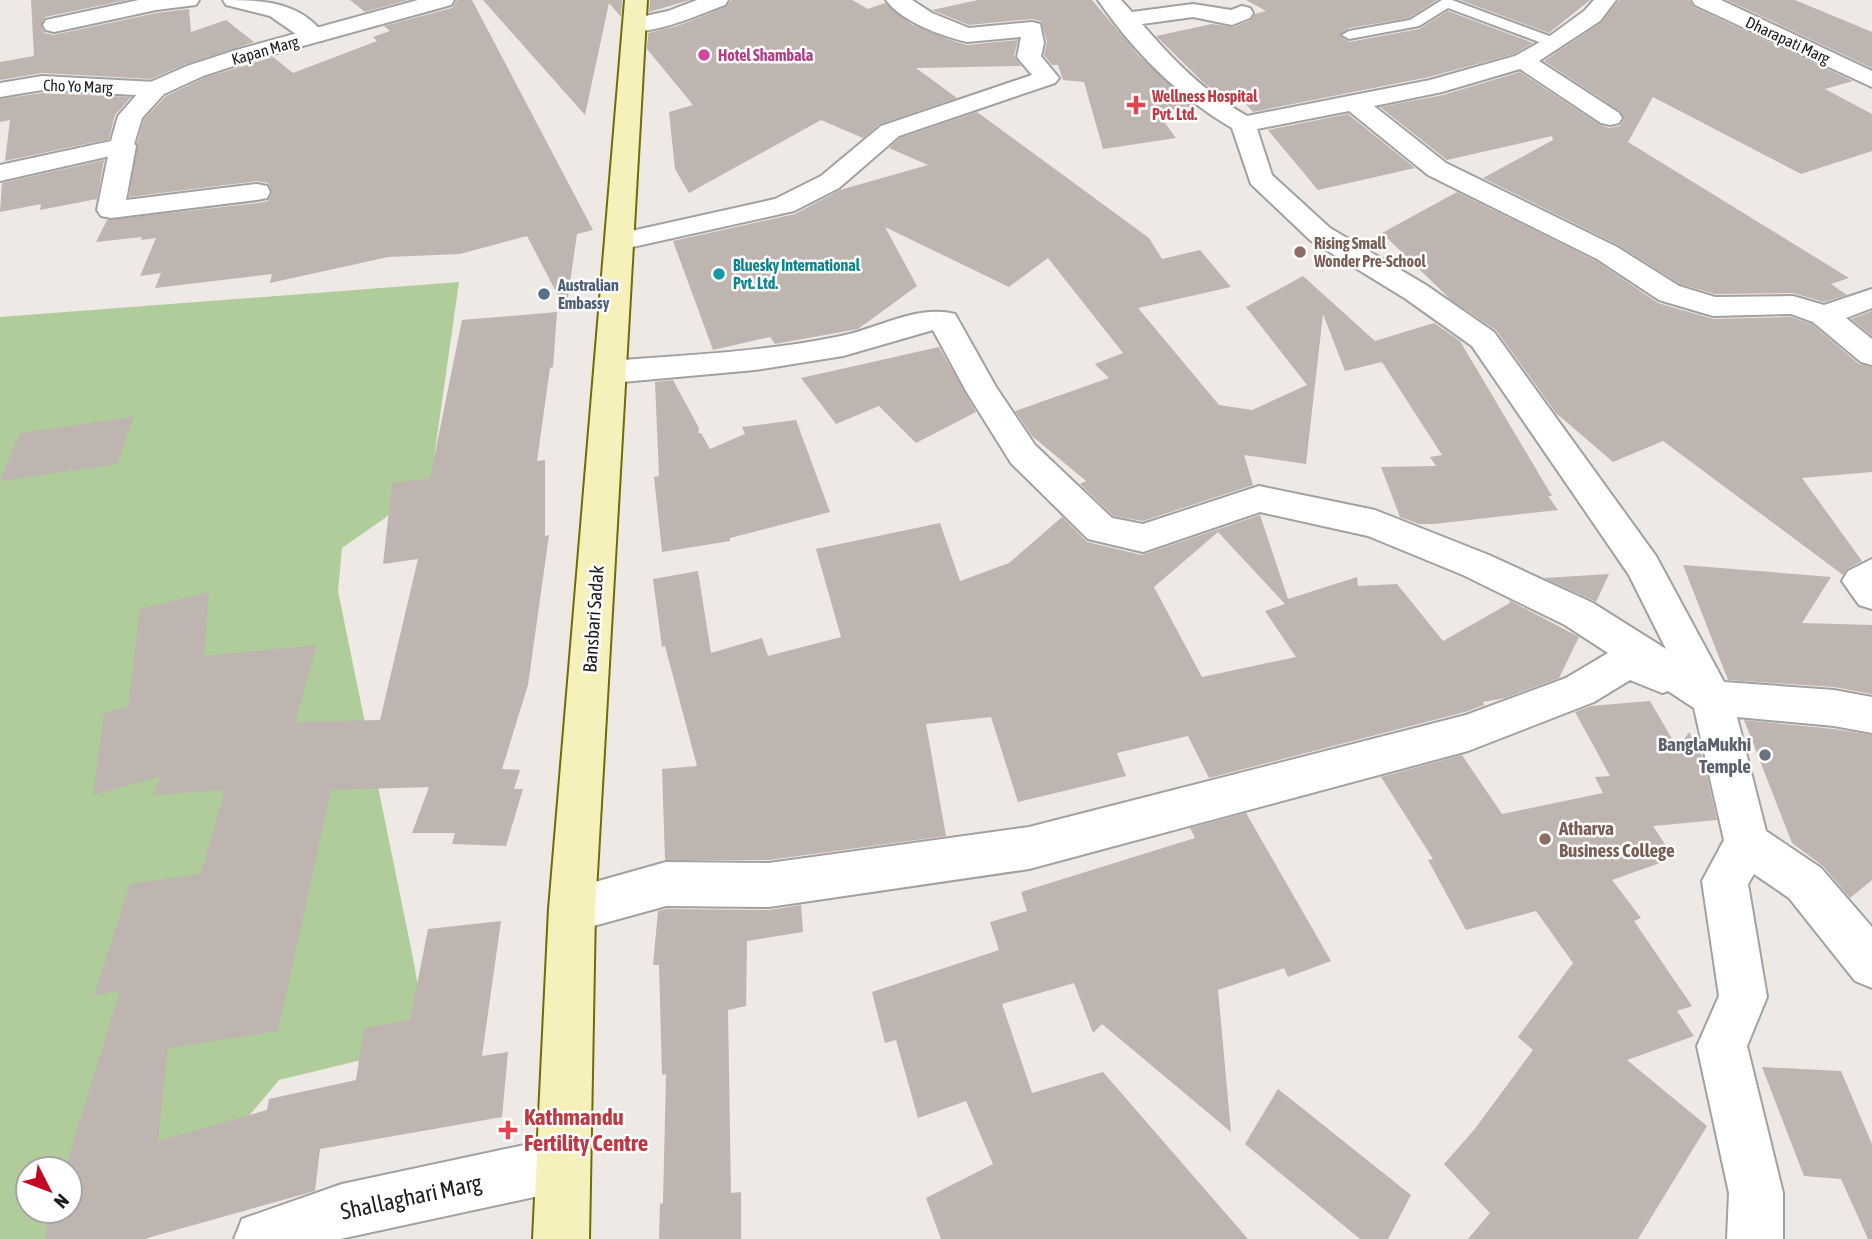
<svg xmlns="http://www.w3.org/2000/svg" width="1872" height="1239" viewBox="0 0 1872 1239" font-family="'Asap Condensed',sans-serif">
	<style>
		.forest { fill: #b0cc9a; fill-rule: evenodd }
		.building { fill: #beb4b0; fill-rule: evenodd }
		.lines { fill: none; stroke-linecap: round; stroke-linejoin: round }
		.service-casing { stroke: #a1a1a1; stroke-width: 4 }
		.minor-casing { stroke: #a1a1a1; stroke-width: 4 }
		.tertiary-casing { stroke: #a1a1a1; stroke-width: 4 }
		.secondary-casing { stroke: #6f6c0a; stroke-width: 4 }
		.service { fill: #fff; fill-rule: evenodd }
		.minor { fill: #fff; fill-rule: evenodd }
		.tertiary { fill: #fff; fill-rule: evenodd }
		.secondary { fill: #f6f1ba; fill-rule: evenodd }
		.hotel-dot { fill: #d1479c; stroke: #fff; stroke-width: 2.5 }
		.health-dot { fill: #e0444e; stroke: #fff; stroke-width: 2.5 }
		.education-dot { fill: #8d6e63; stroke: #fff; stroke-width: 2.5 }
		.culture-dot { fill: #0f9aa8; stroke: #fff; stroke-width: 2.5 }
		.service-dot { fill: #5c6f8a; stroke: #fff; stroke-width: 2.5 }
		.worship-dot { fill: #6b7280; stroke: #fff; stroke-width: 2.5 }
		.labels { text-anchor: middle; stroke-width: 5; stroke-linejoin: round; paint-order: stroke }
		.far-street-label { font-size: 16px; fill: #1d1d1d; stroke: #fff }
		.far-hotel-label { font-size: 16px; font-weight: bold; fill: #b23c85; stroke: #fff; text-anchor: start }
		.far-health-label { font-size: 16px; font-weight: bold; fill: #be3a42; stroke: #fff; text-anchor: start }
		.far-education-label { font-size: 16px; font-weight: bold; fill: #785e54; stroke: #fff; text-anchor: start }
		.far-culture-label { font-size: 16px; font-weight: bold; fill: #0d838f; stroke: #fff; text-anchor: start }
		.far-service-label { font-size: 16px; font-weight: bold; fill: #4e5e75; stroke: #fff; text-anchor: start }
		.street-label { font-size: 19px; fill: #1d1d1d; stroke: #fff }
		.worship-label { font-size: 19px; font-weight: bold; fill: #5b616d; stroke: #fff; text-anchor: end }
		.education-label { font-size: 19px; font-weight: bold; fill: #785e54; stroke: #fff; text-anchor: start }
		.near-health-label { font-size: 23px; font-weight: bold; fill: #be3a42; stroke: #fff; text-anchor: start }
		.near-street-label { font-size: 23px; fill: #1d1d1d; stroke: #fff }
	</style>
	<rect width="100%" height="100%" fill="#eee9e4"/>
	<path class="forest" d="M459,282L431,479L385,518L342,548L338,591L414,963L427,1044L279,1080L146,1239H0V317ZM28,1169H70V1211H28Z"/>
	<g class="building">
		<path d="M31,0H127L45,17L41,26L45,33L53,35L156,13L189,9L191,32L226,20L254,42L186,64L151,79L42,73L0,80V62L34,56Z"/>
		<path d="M350,0H408L365,12Z"/>
		<path d="M457,0H472L593,230L577,234L566,311L527,236L460,254L388,257L270,283L272,274L155,288L161,273L140,276L156,238L141,240L142,237L96,242L107,220L258,203L268,201L272,193L268,183L257,181L129,197L137,143L144,119L166,96L204,78L273,57L293,73L377,41L373,37L390,31L384,26L452,8Z"/>
		<path d="M483,0H622L621,17L609,3L585,115Z"/>
		<path d="M650,0H690L649,12Z"/>
		<path d="M731,0H852L868,9L885,3L911,24L956,42L967,45L1018,40L1014,56L1021,66L916,68L957,98L880,124L863,138L821,120L689,193L675,169L669,112L693,105L647,49L648,33L677,26L726,7Z"/>
		<path d="M978,0H1092L1140,57L1196,107L1156,111L1176,138L1103,149L1084,82L1063,80L1058,65H1052L1044,55L1047,42L1041,21L1032,19L969,25L932,10Z"/>
		<path d="M1246,0H1437L1409,18L1349,28L1340,36L1349,42L1419,29L1448,11L1533,43L1514,54L1429,77L1253,112L1245,103L1232,104L1205,84L1156,36L1212,24L1233,27L1251,20L1255,14L1266,11Z"/>
		<path d="M1460,0H1590L1549,33Z"/>
		<path d="M1619,0H1689L1694,7L1853,81L1825,89L1872,114V151L1801,174L1653,97L1628,142L1849,278L1831,284L1847,295L1824,302L1793,293L1715,294L1680,284L1618,245L1483,178L1553,140L1552,136L1447,160L1380,107L1443,95L1520,72L1600,125L1609,128L1620,126L1624,119L1620,111L1544,61L1601,23Z"/>
		<path d="M1727,0H1795L1872,32V68Z"/>
		<path d="M42,93L131,97L115,115L109,139L5,161L10,120L0,122V99Z"/>
		<path d="M977,112L1149,238L1162,259L1200,250L1231,287L1138,308L1219,405L1252,410L1307,385L1246,307L1303,276L1375,341L1434,323L1460,341L1552,496H1548L1558,510L1434,524H1419L1400,517L1381,467L1436,466L1430,457L1442,455L1382,362L1345,371L1323,314L1306,464L1244,455L1253,485L1143,521L1113,516L1080,484L1086,481L1032,436L1015,411L1109,378L1095,364L1123,353L1048,258L1009,287L885,227L917,286L858,329L775,344L770,337L713,350L673,241L795,214L840,190L928,165L889,148L900,138Z"/>
		<path d="M1348,114L1415,168L1318,190L1268,130Z"/>
		<path d="M104,160L97,199L40,210L41,204L0,212L2,183Z"/>
		<path d="M1457,192L1596,261L1658,303L1713,319L1791,317L1812,324L1859,364L1872,367V472L1802,478L1862,561L1847,569L1843,575L1663,441L1613,462L1556,413L1496,330L1450,299L1382,233Z"/>
		<path d="M1872,311V336L1851,319Z"/>
		<path d="M557,312L553,367L550,368L537,461L545,460V536L549,535L528,685L502,769L520,770L514,789H523L506,846L452,844L455,833H412L429,787L331,790L278,1031L168,1048L158,1141L267,1110L269,1099L356,1080L364,1028L410,1020L428,929L501,921L482,1056L508,1052L502,1117L320,1149L315,1191L144,1239H44L52,1211H70V1169H65L120,991L94,995L130,884L201,874L225,790L153,795L161,776L93,795L104,713L128,707L140,609L209,592L204,656L317,645L295,722L380,720L418,559L383,564L392,483L430,478L462,320Z"/>
		<path d="M939,347L976,412L916,443L879,406L836,424L801,378Z"/>
		<path d="M673,380L699,428L698,433H701L710,449L745,434L742,427L796,420L830,512L730,538V541L662,552L654,477L659,476L655,382Z"/>
		<path d="M134,417L117,464L0,481L20,433Z"/>
		<path d="M1260,515L1288,599L1357,577L1358,586L1397,584L1443,641L1510,603L1509,600L1579,637L1559,678L1505,698L1483,702L1484,705L1465,712L1209,778L1188,736L1117,753L1126,776L1018,802L991,717L926,724L946,836L769,860H665L662,769L697,766L665,646L662,647L653,579L698,571L711,653L762,638L768,656L841,637L816,549L940,523L960,581L1009,563L1062,517L1087,542L1142,555ZM1218,532L1285,604L1265,611L1296,657L1202,677L1154,587Z"/>
		<path d="M1683,565L1831,577L1802,623L1872,625V694L1834,687L1728,680Z"/>
		<path d="M1609,574L1596,602L1544,578Z"/>
		<path d="M1650,701L1678,749L1689,732L1703,758L1717,820L1653,826L1674,858L1612,880L1641,918L1634,921L1692,1006L1677,1011L1694,1036L1627,1060L1707,1126L1638,1239H1468L1490,1213L1444,1164L1474,1130L1533,1050L1518,1037L1573,963L1536,911L1466,930L1428,860L1433,859L1381,777L1462,755L1502,814L1603,793L1595,777L1610,776L1575,712L1591,706Z"/>
		<path d="M1744,720L1834,729L1872,735V880L1850,898L1823,866L1792,843Z"/>
		<path d="M1246,813L1331,961L1288,977L1284,968L1218,990L1231,1132L1102,1024L1093,1033L1074,983L1002,1004L1032,1093L1103,1072L1248,1239H941L926,1198L993,1164L966,1101L918,1118L896,1040L885,1043L872,992L999,950L990,922L1027,911L1021,892L1195,838L1190,828Z"/>
		<path d="M801,905L803,932L747,941L746,1006L728,1010L731,1193L741,1192V1239H659L660,1204L663,1203L666,1074L662,1075L659,965H653L658,911L666,909L769,910Z"/>
		<path d="M1762,1067L1841,1071L1872,1144V1239H1868L1841,1179L1804,1176Z"/>
		<path d="M1278,1089L1411,1195L1388,1239H1360L1245,1144Z"/>
	</g>
	<g class="lines">
		<defs>
			<path id="service" d="M1442,0H1452L1560,40L1562,43L1555,47L1550,46L1448,8L1419,26L1349,39L1342,35L1349,31L1410,20Z"/>
			<g id="minor">
				<path d="M139,0H199L196,5L156,10L54,32L46,30L43,25L46,20Z"/>
				<path d="M223,0C261,0 301,1 325,36L322,41H306L270,16L226,5Z"/>
				<path d="M697,0H728L725,5C700,14 653,36 627,30L624,25L627,20L668,11Z"/>
				<path d="M886,0H912L932,13L969,28L1032,22L1040,24L1044,43L1041,56L1059,78L1055,83L899,136L839,188L794,211L619,250L609,248L605,242L609,236L775,199L821,176L881,126L1032,75L1017,57L1021,37L967,42C942,36 902,22 886,0Z"/>
				<path d="M1098,0H1121L1132,12L1193,4L1231,10L1242,6L1250,8L1253,13L1250,18L1232,25L1193,17L1142,24C1174,61 1203,91 1247,116L1430,80L1515,56L1547,38L1584,11L1594,0H1616L1600,21L1539,61L1619,113L1622,118L1619,123L1610,125L1601,123L1520,69L1442,92L1374,106L1446,163L1617,247L1679,286L1715,297L1793,296L1824,305L1872,289V308L1846,318L1872,339V365L1861,362L1813,322L1791,314L1713,316L1659,300L1597,259L1428,175L1349,111L1257,129L1272,175L1330,228L1426,285L1494,332L1656,556L1724,682L1834,690L1872,697V733L1834,726L1737,717L1766,831L1821,868L1872,927V988L1855,981L1789,898L1754,874L1748,884L1767,997L1747,1046L1783,1193V1239H1727L1729,1193L1697,1046L1719,996L1702,881L1724,840L1694,708L1668,691L1662,693L1630,680L1594,702L1468,751L1029,869L769,907L666,906L572,932L556,925L549,909L556,893L666,862L769,863L1029,827L1466,715L1566,678L1608,653L1565,625L1463,575L1368,536L1260,512L1143,552L1088,539L1011,463L966,391L933,330L843,356L755,370L611,383L600,380L595,372L600,364L611,361C688,355 765,352 841,336C877,329 917,304 955,314L996,387L1035,445L1112,518L1143,524L1259,486L1375,510L1489,555L1593,603L1666,649L1629,575L1472,346L1406,299L1310,240L1251,184L1232,128C1179,97 1133,51 1098,0Z"/>
				<path d="M1692,0H1721L1872,71V87L1695,5Z"/>
				<path d="M42,76L155,82L164,84L167,89L164,94L155,96L42,90L0,97V83Z"/>
				<path d="M123,138L132,141L136,146L126,200L257,184L267,186L270,192L267,198L257,200L111,218L101,216L97,210L110,146L114,141Z"/>
				<path d="M1872,559V609L1859,605L1842,581L1848,571Z"/>
				<path d="M562,1137L581,1145L589,1164L581,1183L562,1191L340,1239H234L242,1219L342,1184Z"/>
			</g>
			<path id="tertiary" d="M418,0H454L451,5L252,60L203,76L164,94L142,118L132,151L0,181V165L111,141L118,116L146,84L187,66L236,50Z"/>
			<path id="secondary" d="M625,0H647L595,909L589,1239H533L549,909Z"/>
		</defs>
		<use href="#service" class="service-casing"/>
		<use href="#minor" class="minor-casing"/>
		<use href="#tertiary" class="tertiary-casing"/>
		<use href="#secondary" class="secondary-casing"/>
		<use href="#service" class="service"/>
		<use href="#minor" class="minor"/>
		<use href="#tertiary" class="tertiary"/>
		<use href="#secondary" class="secondary"/>
	</g>
	<circle class="hotel-dot" cx="704" cy="55" r="7"/>
	<g class="health-dot">
		<path d="M1132.5 94.5h7v7h7v7h-7v7h-7v-7h-7v-7h7z"/>
		<path d="M504.5 1119.5h7v7h7v7h-7v7h-7v-7h-7v-7h7z"/>
	</g>
	<g class="education-dot">
		<circle cx="1300" cy="252" r="7"/>
		<circle cx="1545" cy="839" r="7"/>
	</g>
	<circle class="culture-dot" cx="719" cy="274" r="7"/>
	<circle class="service-dot" cx="544" cy="294" r="7"/>
	<circle class="worship-dot" cx="1765" cy="755" r="7"/>
	<g class="labels">
		<g class="far-street-label">
			<text transform="translate(1788 40) rotate(25)" y="6">Dharapati Marg</text>
			<text transform="translate(265 50) rotate(-16)" y="6">Kapan Marg</text>
			<text transform="translate(78 86) rotate(2)" y="6">Cho Yo Marg</text>
		</g>
		<g class="far-hotel-label">
			<text x="718" y="61">Hotel Shambala</text>
		</g>
		<g class="far-health-label">
			<text x="1152" y="102">Wellness Hospital<tspan x="1152" dy="18">Pvt. Ltd.</tspan></text>
		</g>
		<g class="far-education-label">
			<text x="1314" y="249">Rising Small<tspan x="1314" dy="18">Wonder Pre-School</tspan></text>
		</g>
		<g class="far-culture-label">
			<text x="733" y="271">Bluesky International<tspan x="733" dy="18">Pvt. Ltd.</tspan></text>
		</g>
		<g class="far-service-label">
			<text x="558" y="291">Australian<tspan x="558" dy="18">Embassy</tspan></text>
		</g>
		<g class="street-label">
			<text transform="translate(593 619) rotate(-86)" y="7">Bansbari Sadak</text>
		</g>
		<g class="worship-label">
			<text x="1751" y="751">BanglaMukhi<tspan x="1751" dy="22">Temple</tspan></text>
		</g>
		<g class="education-label">
			<text x="1559" y="835">Atharva<tspan x="1559" dy="22">Business College</tspan></text>
		</g>
		<g class="near-health-label">
			<text x="524" y="1125">Kathmandu<tspan x="524" dy="26">Fertility Centre</tspan></text>
		</g>
		<g class="near-street-label">
			<text transform="translate(411 1197) rotate(-12)" y="8">Shallaghari Marg</text>
		</g>
	</g>
	<g transform="translate(49 1190) rotate(132)"><circle r="33" fill="#ffffff" stroke="#a5a5a5" stroke-width="2"/>
	<path d="M0-5L12 26L0 18L-12 26Z" fill="#c20923"/>
	<text y="-10" font-size="19" font-weight="bold" text-anchor="middle" fill="#1d1d1d">N</text>
	</g>
</svg>
